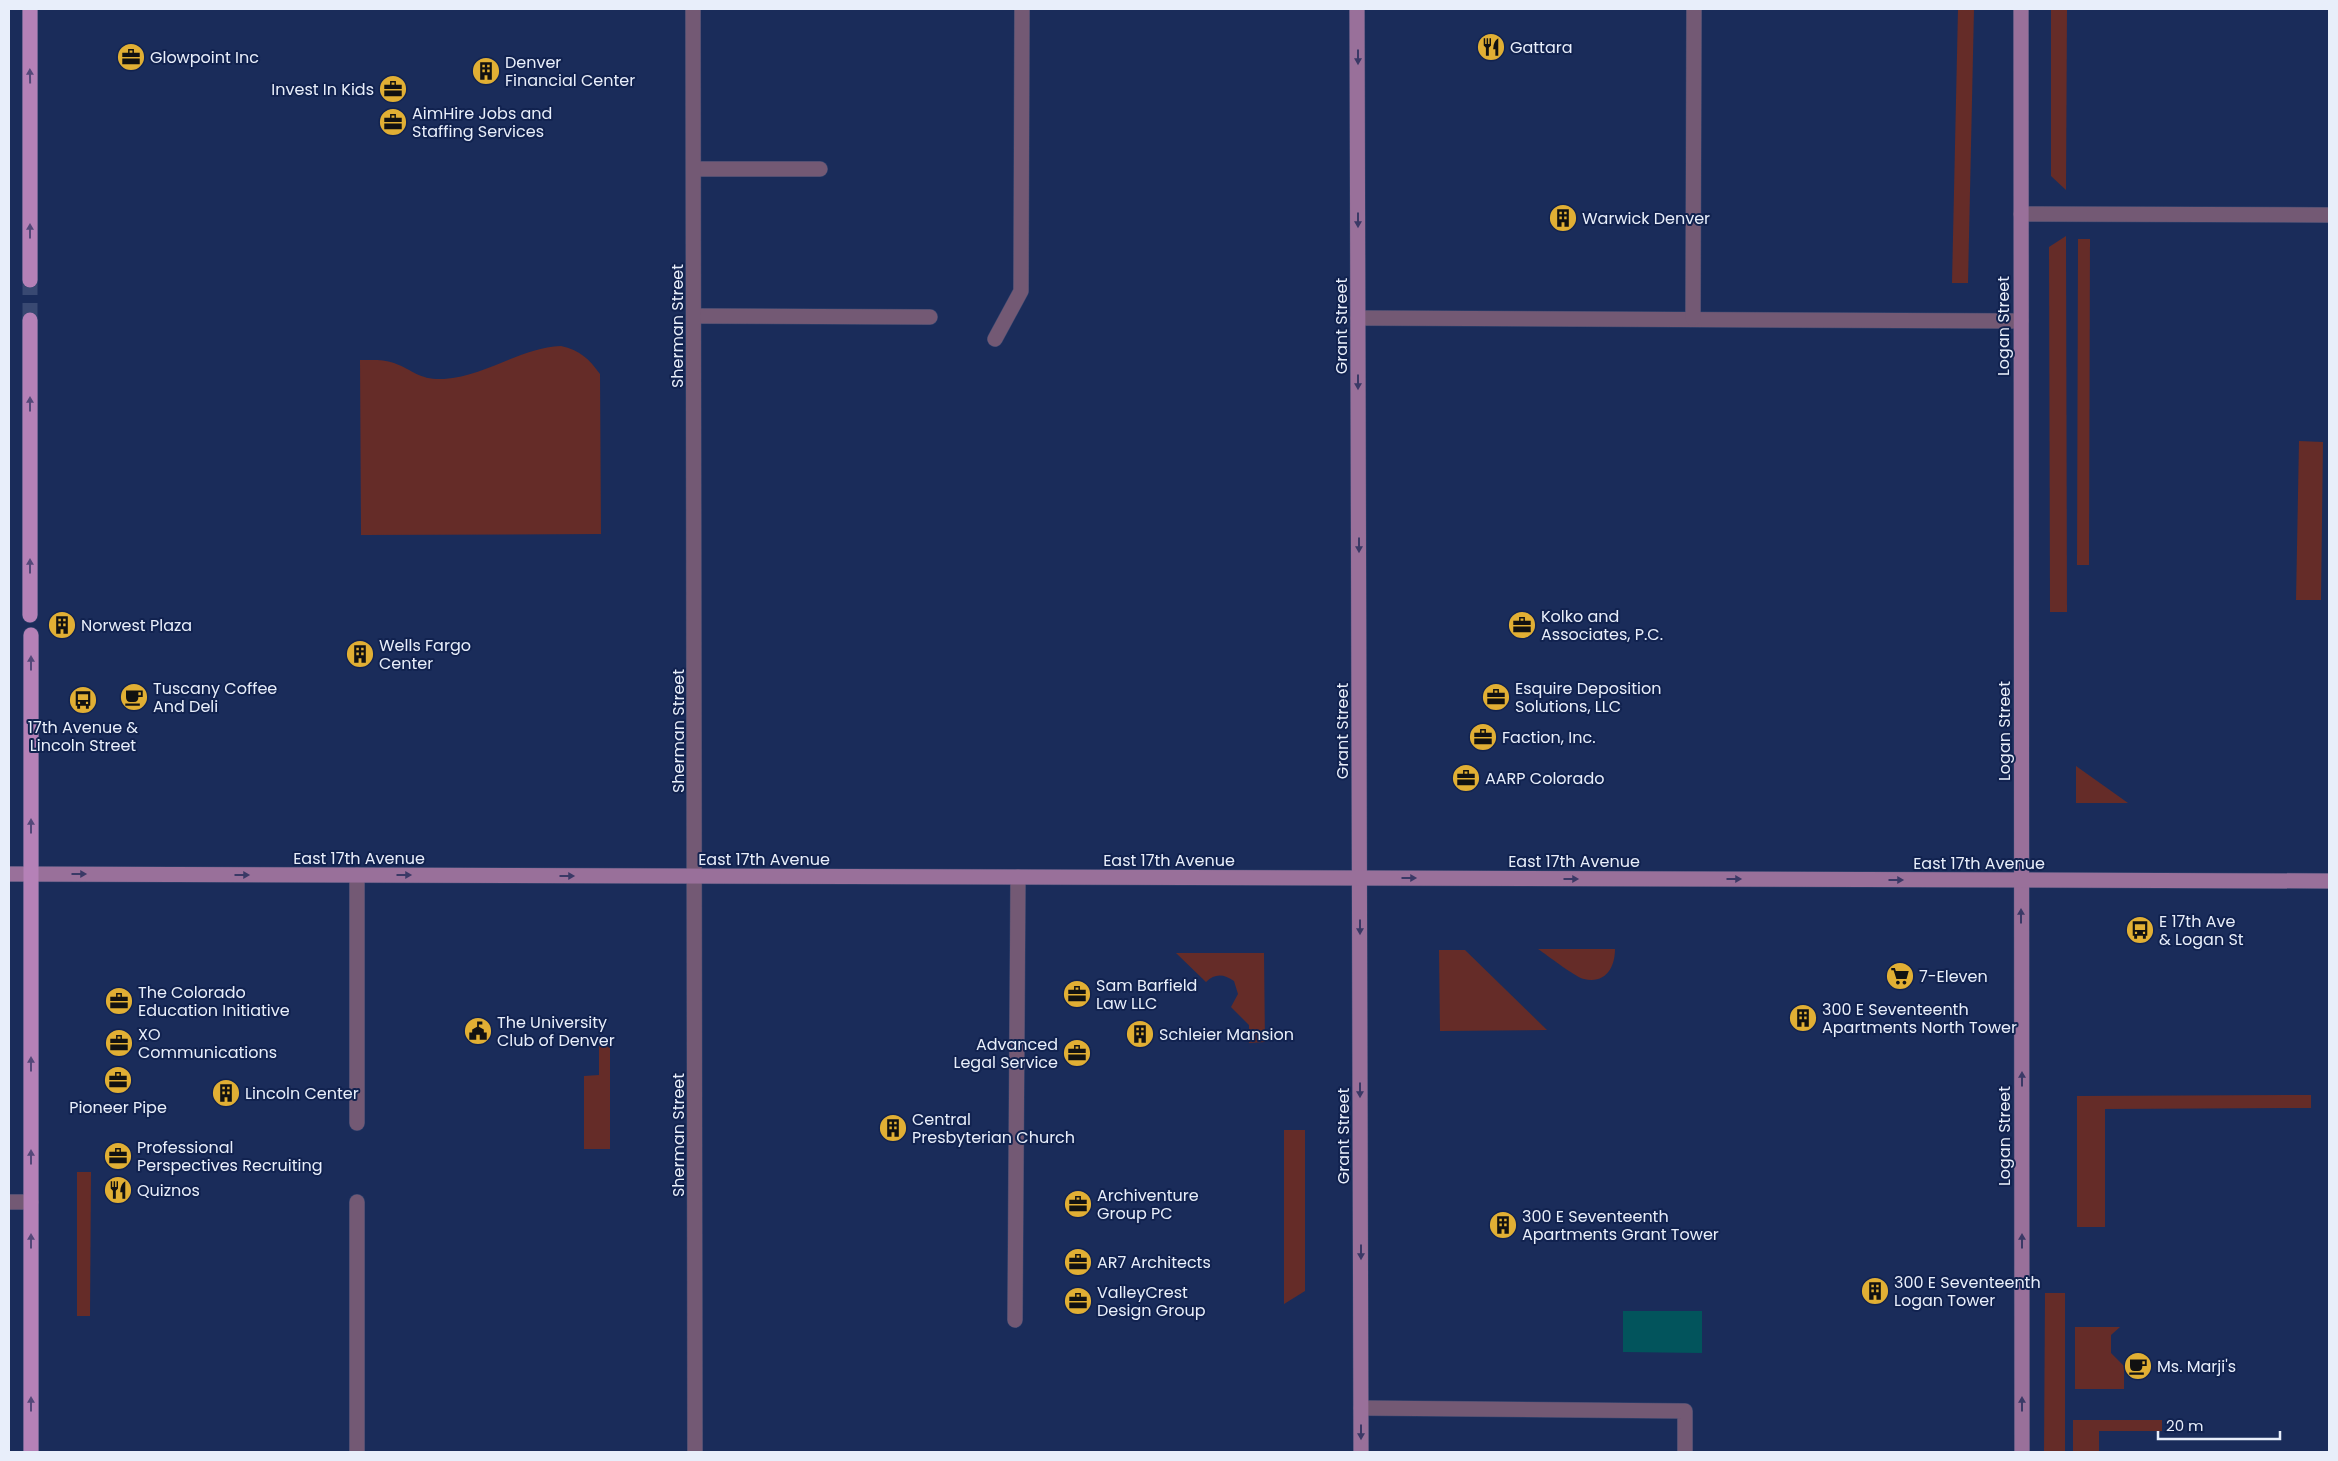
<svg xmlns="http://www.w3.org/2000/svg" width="2338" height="1461" viewBox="0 0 2338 1461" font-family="Poppins,sans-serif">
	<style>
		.green { fill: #652c28 }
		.water { fill: #02545c }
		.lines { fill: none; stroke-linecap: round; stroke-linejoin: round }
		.primary-tunnel { stroke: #394972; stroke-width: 15; stroke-dasharray: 15 8; stroke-linecap: butt }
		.lane-casing { stroke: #374770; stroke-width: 16 }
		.street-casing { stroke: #374770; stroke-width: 16 }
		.secondary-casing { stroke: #374770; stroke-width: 16 }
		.primary-casing { stroke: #374770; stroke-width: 16 }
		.lane { stroke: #735974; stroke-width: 15 }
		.street { stroke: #735974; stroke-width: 15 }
		.secondary { stroke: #99709a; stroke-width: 15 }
		.primary { stroke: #b581b7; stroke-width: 15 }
		.oneway { fill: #3a3966 }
		.oneway2 { fill: #534879 }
		.labels { text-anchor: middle; stroke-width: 4; stroke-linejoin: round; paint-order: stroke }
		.poi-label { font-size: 16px; fill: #e8eefa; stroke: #11224f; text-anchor: start }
		.street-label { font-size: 16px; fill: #e8eefa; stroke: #11224f }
	</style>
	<rect width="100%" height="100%" fill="#1a2c5a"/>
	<g class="green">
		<path d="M1958,9H1974L1968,283H1952Z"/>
		<path d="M2051,9H2067L2066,190L2051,176Z"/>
		<path d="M2066,236L2067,612H2050L2049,247Z"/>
		<path d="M2078,239H2090L2089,565H2077Z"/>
		<path d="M561,346C580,350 589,359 600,374L601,534L361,535L360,360C372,360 383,359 394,363C415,371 419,380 444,379C486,376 520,348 561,346Z"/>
		<path d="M2299,441L2323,442L2321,600H2296Z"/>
		<path d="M2076,766L2128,803H2076Z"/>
		<path d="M1538,949H1615C1615,967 1606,984 1584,979C1575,977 1547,955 1538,949Z"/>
		<path d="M1439,950H1465L1547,1030L1440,1031Z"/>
		<path d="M1176,953H1264L1265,1042L1249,1043V1025L1231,1007L1238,994L1234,981C1224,974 1215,973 1206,982Z"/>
		<path d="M599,1046H610V1149H584V1076L599,1075Z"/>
		<path d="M2311,1095V1108L2105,1109V1227H2077V1096Z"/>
		<path d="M1284,1130H1305V1291L1284,1304Z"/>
		<path d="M77,1172H91L90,1316H77Z"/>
		<path d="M2045,1293H2065V1452H2044Z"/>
		<path d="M2075,1327H2120L2111,1335V1353L2124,1366V1389H2075Z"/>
		<path d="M2073,1420H2162V1431H2099V1452H2073Z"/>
	</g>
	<path class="water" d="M1623,1311H1702V1353L1623,1352Z"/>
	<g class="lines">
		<path class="primary-tunnel" d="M30,280V320"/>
		<defs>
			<g id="lane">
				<path d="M694,169H820"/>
				<path d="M2021,214L2329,215"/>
				<path d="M694,316L930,317"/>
				<path d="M1358,318L2021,321"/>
				<path d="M1693,318L1694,9"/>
				<path d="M995,339L1021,291L1022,9"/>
				<path d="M357,1123V875"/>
				<path d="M9,1202H31"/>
				<path d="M1015,1320L1018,877"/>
				<path d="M1361,1408L1685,1411V1452"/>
				<path d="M357,1452V1202"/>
			</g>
			<path id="street" d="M693,9L695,1452"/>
			<g id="secondary">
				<path d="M1357,9L1361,1452"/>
				<path d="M2021,9L2022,1452"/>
				<path d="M9,874L2329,881"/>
			</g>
			<g id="primary">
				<path d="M30,280V9"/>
				<path d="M30,320V615"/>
				<path d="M31,635V1452"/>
			</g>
		</defs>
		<use href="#lane" class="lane-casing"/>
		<use href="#street" class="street-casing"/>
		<use href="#secondary" class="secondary-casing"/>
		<use href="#primary" class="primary-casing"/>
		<use href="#lane" class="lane"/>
		<use href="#street" class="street"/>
		<use href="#secondary" class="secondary"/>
		<use href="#primary" class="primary"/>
	</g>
	<defs><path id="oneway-solid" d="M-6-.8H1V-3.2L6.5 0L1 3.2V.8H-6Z" transform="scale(1.25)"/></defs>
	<g class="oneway">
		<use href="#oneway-solid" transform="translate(1358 57) rotate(90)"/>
		<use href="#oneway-solid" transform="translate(1358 220) rotate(90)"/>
		<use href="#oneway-solid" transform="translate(1358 382) rotate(90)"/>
		<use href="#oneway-solid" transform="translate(1359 545) rotate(90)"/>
		<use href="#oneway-solid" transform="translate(79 874)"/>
		<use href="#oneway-solid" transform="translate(242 875)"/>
		<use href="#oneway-solid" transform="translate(404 875)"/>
		<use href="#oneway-solid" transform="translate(567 876)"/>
		<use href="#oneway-solid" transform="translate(1409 878)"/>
		<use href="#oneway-solid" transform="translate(1571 879)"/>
		<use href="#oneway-solid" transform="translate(1734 879)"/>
		<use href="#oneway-solid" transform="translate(1896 880)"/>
		<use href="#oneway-solid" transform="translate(2021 916) rotate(-90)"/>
		<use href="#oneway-solid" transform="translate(1360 927) rotate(90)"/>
		<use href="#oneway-solid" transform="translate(2022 1079) rotate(-90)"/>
		<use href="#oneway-solid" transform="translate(1360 1090) rotate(90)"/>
		<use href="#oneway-solid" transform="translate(2022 1241) rotate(-90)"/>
		<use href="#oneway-solid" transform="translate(1361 1252) rotate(90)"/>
		<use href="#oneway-solid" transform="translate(2022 1404) rotate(-90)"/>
		<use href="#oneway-solid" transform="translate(1361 1432) rotate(90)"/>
	</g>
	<g class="oneway2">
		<use href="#oneway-solid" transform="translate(30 76) rotate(-91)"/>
		<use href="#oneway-solid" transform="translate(30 231) rotate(-90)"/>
		<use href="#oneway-solid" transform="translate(30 404) rotate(-90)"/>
		<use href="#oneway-solid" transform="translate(30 566) rotate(-90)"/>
		<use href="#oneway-solid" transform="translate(31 663) rotate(-90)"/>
		<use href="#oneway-solid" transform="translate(31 826) rotate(-90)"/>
		<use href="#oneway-solid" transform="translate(31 1064) rotate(-90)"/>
		<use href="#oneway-solid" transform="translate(31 1157) rotate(-90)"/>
		<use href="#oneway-solid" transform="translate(31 1241) rotate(-90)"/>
		<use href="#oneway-solid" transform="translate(31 1404) rotate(-90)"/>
	</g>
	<defs>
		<symbol id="restaurant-disc" viewBox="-11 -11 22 22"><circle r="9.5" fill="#e1af34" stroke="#11224f"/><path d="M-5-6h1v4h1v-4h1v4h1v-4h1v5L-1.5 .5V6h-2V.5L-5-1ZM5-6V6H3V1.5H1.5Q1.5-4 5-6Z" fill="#111"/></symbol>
		<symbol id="office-disc" viewBox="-11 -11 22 22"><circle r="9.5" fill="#e1af34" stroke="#11224f"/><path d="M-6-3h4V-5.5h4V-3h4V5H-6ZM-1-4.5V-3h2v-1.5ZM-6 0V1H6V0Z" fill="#111"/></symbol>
		<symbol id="building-disc" viewBox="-11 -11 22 22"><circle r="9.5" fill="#e1af34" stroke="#11224f"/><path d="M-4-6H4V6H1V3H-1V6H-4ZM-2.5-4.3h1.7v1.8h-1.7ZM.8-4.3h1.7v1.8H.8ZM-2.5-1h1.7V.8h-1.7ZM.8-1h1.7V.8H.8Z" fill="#111"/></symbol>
		<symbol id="cafe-disc" viewBox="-11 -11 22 22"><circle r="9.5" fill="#e1af34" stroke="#11224f"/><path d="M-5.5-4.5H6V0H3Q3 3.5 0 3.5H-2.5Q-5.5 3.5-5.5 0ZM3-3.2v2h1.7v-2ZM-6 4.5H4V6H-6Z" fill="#111"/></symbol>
		<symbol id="bus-disc" viewBox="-11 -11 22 22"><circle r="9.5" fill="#e1af34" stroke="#11224f"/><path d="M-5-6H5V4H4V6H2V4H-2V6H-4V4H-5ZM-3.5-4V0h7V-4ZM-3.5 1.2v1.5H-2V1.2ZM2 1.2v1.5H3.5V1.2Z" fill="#111"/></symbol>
		<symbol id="supermarket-disc" viewBox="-11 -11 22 22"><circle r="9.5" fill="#e1af34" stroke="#11224f"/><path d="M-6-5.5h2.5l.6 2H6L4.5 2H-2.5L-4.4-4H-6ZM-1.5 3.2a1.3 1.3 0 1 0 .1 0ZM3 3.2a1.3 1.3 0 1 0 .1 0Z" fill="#111"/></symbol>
		<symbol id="civic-disc" viewBox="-11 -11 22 22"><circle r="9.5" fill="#e1af34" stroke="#11224f"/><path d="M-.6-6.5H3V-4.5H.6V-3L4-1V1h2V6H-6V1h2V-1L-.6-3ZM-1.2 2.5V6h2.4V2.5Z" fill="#111"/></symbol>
	</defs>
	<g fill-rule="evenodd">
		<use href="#restaurant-disc" x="1475" y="31" width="32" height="32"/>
		<use href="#office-disc" x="115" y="41" width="32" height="32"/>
		<use href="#building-disc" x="470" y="55" width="32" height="32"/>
		<use href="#office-disc" x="377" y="73" width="32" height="32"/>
		<use href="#office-disc" x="377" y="106" width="32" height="32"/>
		<use href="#building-disc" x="1547" y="202" width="32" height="32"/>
		<use href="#building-disc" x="46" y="609" width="32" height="32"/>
		<use href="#office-disc" x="1506" y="609" width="32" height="32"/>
		<use href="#building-disc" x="344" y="638" width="32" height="32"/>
		<use href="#cafe-disc" x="118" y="681" width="32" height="32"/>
		<use href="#office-disc" x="1480" y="681" width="32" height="32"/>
		<use href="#bus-disc" x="67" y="684" width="32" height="32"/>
		<use href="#office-disc" x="1467" y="721" width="32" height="32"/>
		<use href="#office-disc" x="1450" y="762" width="32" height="32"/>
		<use href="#bus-disc" x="2124" y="914" width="32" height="32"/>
		<use href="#supermarket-disc" x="1884" y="960" width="32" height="32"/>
		<use href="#office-disc" x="1061" y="978" width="32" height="32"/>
		<use href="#office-disc" x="103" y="985" width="32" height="32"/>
		<use href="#building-disc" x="1787" y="1002" width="32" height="32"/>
		<use href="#civic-disc" x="462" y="1015" width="32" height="32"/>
		<use href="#building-disc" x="1124" y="1018" width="32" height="32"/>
		<use href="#office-disc" x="103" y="1027" width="32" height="32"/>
		<use href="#office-disc" x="1061" y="1037" width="32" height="32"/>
		<use href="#office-disc" x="102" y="1064" width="32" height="32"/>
		<use href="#building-disc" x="210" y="1077" width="32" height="32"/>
		<use href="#building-disc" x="877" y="1112" width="32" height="32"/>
		<use href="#office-disc" x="102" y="1140" width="32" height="32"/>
		<use href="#restaurant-disc" x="102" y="1174" width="32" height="32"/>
		<use href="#office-disc" x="1062" y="1188" width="32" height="32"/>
		<use href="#building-disc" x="1487" y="1209" width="32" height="32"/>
		<use href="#office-disc" x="1062" y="1246" width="32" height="32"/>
		<use href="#building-disc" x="1859" y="1275" width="32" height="32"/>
		<use href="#office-disc" x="1062" y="1285" width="32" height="32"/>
		<use href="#cafe-disc" x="2122" y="1350" width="32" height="32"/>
	</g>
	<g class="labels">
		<g class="poi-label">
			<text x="1510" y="53">Gattara</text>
			<text x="150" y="63">Glowpoint Inc</text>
			<text x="505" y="68">Denver<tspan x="505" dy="18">Financial Center</tspan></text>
			<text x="374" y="95" text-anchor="end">Invest In Kids</text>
			<text x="412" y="119">AimHire Jobs and<tspan x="412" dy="18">Staffing Services</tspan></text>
			<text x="1582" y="224">Warwick Denver</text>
			<text x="1541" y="622">Kolko and<tspan x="1541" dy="18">Associates, P.C.</tspan></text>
			<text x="81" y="631">Norwest Plaza</text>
			<text x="379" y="651">Wells Fargo<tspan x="379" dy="18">Center</tspan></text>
			<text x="153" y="694">Tuscany Coffee<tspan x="153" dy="18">And Deli</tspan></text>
			<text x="1515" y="694">Esquire Deposition<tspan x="1515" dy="18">Solutions, LLC</tspan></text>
			<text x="83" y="733" text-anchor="middle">17th Avenue &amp;<tspan x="83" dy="18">Lincoln Street</tspan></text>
			<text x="1502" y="743">Faction, Inc.</text>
			<text x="1485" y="784">AARP Colorado</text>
			<text x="2159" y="927">E 17th Ave<tspan x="2159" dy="18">&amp; Logan St</tspan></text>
			<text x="1919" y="982">7-Eleven</text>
			<text x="1096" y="991">Sam Barfield<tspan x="1096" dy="18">Law LLC</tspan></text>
			<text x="138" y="998">The Colorado<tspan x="138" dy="18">Education Initiative</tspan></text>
			<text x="1822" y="1015">300 E Seventeenth<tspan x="1822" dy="18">Apartments North Tower</tspan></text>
			<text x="497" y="1028">The University<tspan x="497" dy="18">Club of Denver</tspan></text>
			<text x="138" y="1040">XO<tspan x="138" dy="18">Communications</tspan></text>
			<text x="1159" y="1040">Schleier Mansion</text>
			<text x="1058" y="1050" text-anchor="end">Advanced<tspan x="1058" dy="18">Legal Service</tspan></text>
			<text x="245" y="1099">Lincoln Center</text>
			<text x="118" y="1113" text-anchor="middle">Pioneer Pipe</text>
			<text x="912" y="1125">Central<tspan x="912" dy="18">Presbyterian Church</tspan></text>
			<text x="137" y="1153">Professional<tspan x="137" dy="18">Perspectives Recruiting</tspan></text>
			<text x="137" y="1196">Quiznos</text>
			<text x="1097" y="1201">Archiventure<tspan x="1097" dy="18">Group PC</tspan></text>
			<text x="1522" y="1222">300 E Seventeenth<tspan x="1522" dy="18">Apartments Grant Tower</tspan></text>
			<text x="1097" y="1268">AR7 Architects</text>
			<text x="1894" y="1288">300 E Seventeenth<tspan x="1894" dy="18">Logan Tower</tspan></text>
			<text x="1097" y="1298">ValleyCrest<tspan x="1097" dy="18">Design Group</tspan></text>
			<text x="2157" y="1372">Ms. Marji's</text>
		</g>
		<g class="street-label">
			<text transform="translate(677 326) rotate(-90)" y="6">Sherman Street</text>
			<text transform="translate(1341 326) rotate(-90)" y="6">Grant Street</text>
			<text transform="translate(2003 326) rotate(-90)" y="6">Logan Street</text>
			<text transform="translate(678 731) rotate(-90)" y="6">Sherman Street</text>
			<text transform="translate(1342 731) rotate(-90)" y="6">Grant Street</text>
			<text transform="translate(2004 731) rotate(-90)" y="6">Logan Street</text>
			<text x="359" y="864">East 17th Avenue</text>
			<text x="764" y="865">East 17th Avenue</text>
			<text x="1169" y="866">East 17th Avenue</text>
			<text x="1574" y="867">East 17th Avenue</text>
			<text x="1979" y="869">East 17th Avenue</text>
			<text transform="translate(678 1135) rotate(-90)" y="6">Sherman Street</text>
			<text transform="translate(1343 1136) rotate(-90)" y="6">Grant Street</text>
			<text transform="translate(2004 1136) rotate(-90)" y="6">Logan Street</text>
		</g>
	</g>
	<rect width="2338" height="1461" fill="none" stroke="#e8eefa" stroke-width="20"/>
	<path d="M2158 1431v8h122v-8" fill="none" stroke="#e8eefa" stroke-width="2.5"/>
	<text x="2166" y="1431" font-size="15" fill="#e8eefa" stroke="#11224f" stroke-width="4" paint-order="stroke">20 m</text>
</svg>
